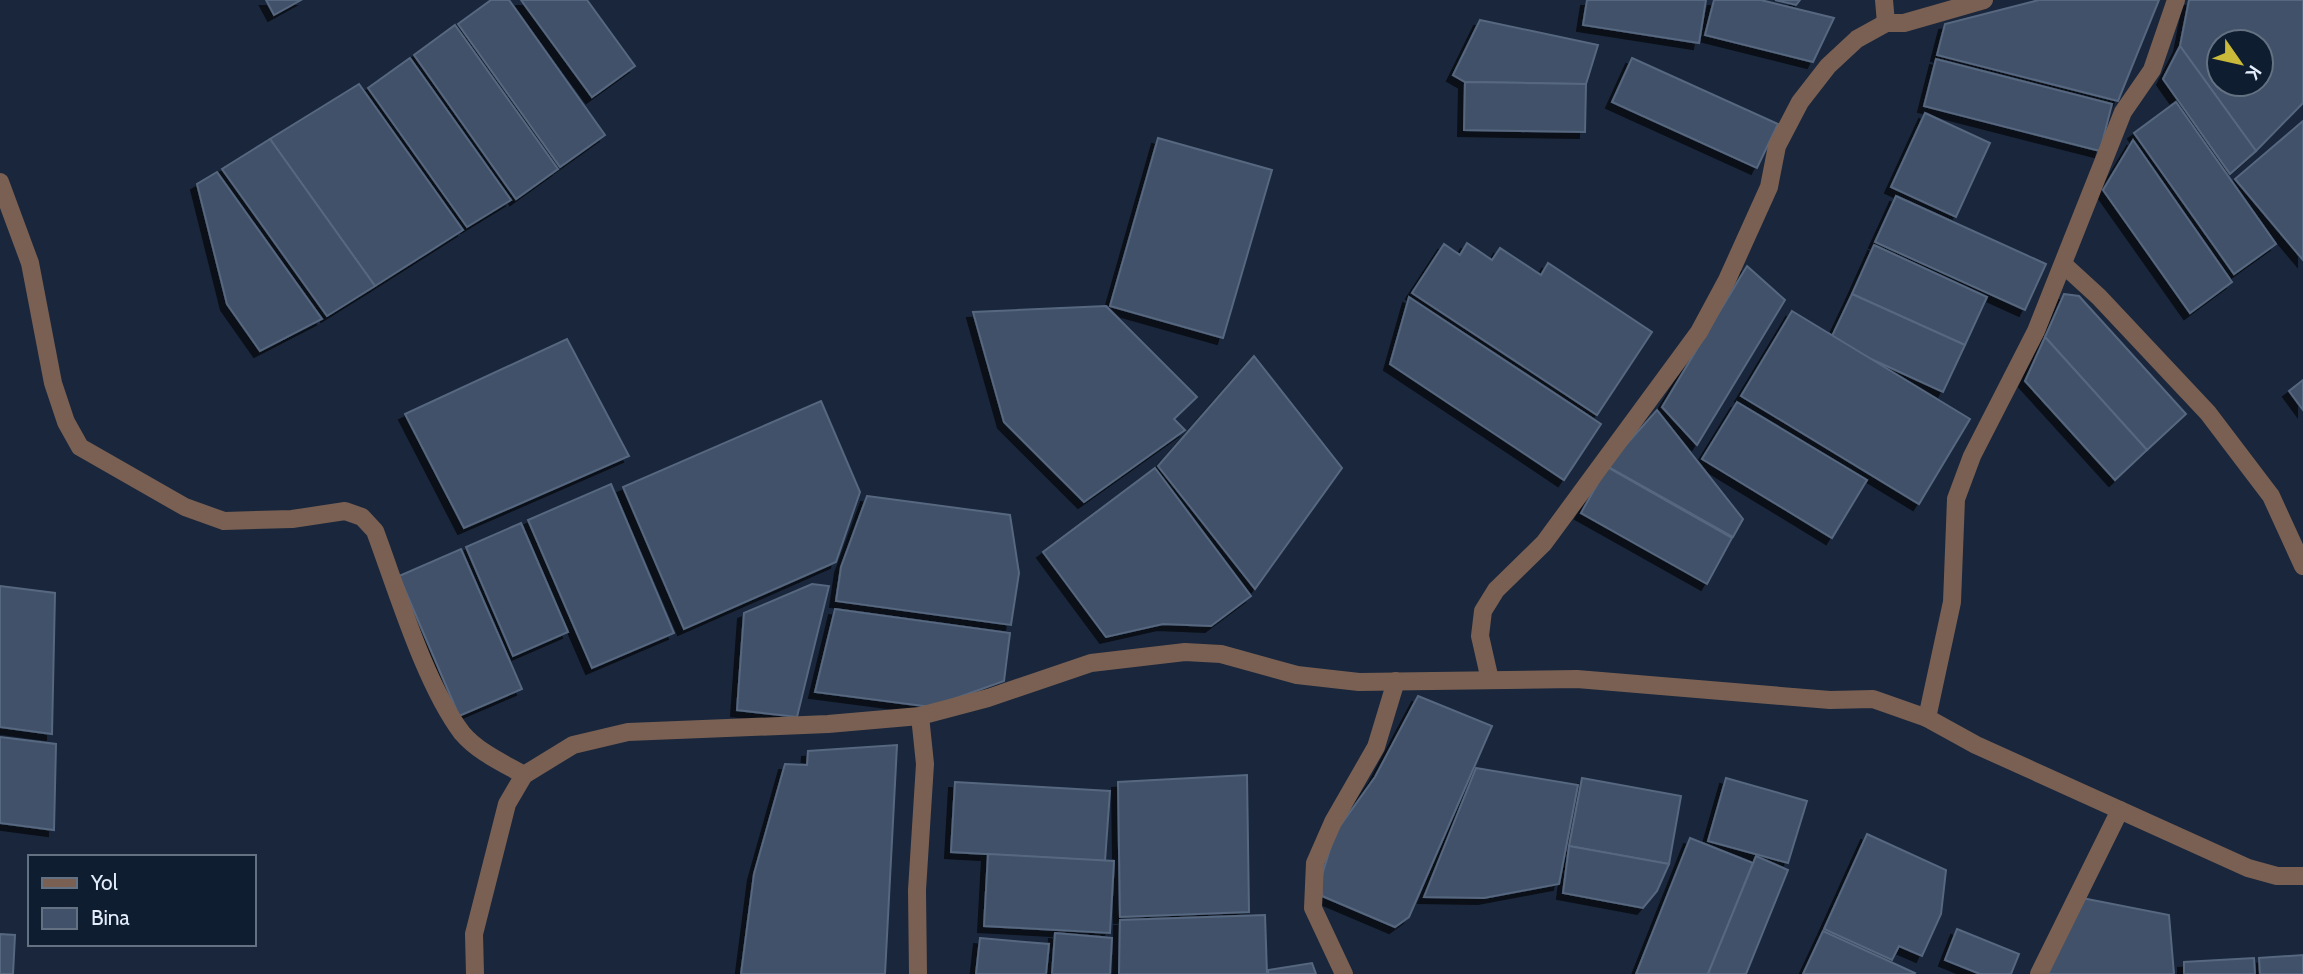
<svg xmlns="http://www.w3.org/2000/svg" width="2303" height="974" viewBox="0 0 2303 974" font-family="Cabin,sans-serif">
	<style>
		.building { fill: #415169; stroke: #57677f; stroke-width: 2; fill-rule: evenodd; filter: url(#shadow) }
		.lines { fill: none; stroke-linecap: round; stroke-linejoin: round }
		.minor { stroke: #796053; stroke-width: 18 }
	</style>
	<defs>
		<filter id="shadow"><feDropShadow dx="-6" dy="6" stdDeviation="0" flood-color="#0009"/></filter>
	</defs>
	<rect width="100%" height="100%" fill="#19263b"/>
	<g class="building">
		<path d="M266,0H301L274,15Z"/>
		<path d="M491,0H509L605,135L560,167L458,24Z"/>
		<path d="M521,0H587L635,66L592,97Z"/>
		<path d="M1587,0H1706L1699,43L1583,25Z"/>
		<path d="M1714,0H1761L1834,18L1813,62L1705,35Z"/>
		<path d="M1775,0H1800L1796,5Z"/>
		<path d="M2039,0H2159L2118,101L1937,55L1945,24Z"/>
		<path d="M2189,0H2303V103L2256,151L2180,46ZM2219,42H2261V84H2219Z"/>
		<path d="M1480,20L1598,45L1586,84L1465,82L1453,75Z"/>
		<path d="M455,25L558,169L516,199L414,55Z"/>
		<path d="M2180,46L2256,151L2230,174L2163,79Z"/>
		<path d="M410,58L511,200L467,227L368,88Z"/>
		<path d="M1632,58L1778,124L1757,168L1612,102Z"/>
		<path d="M1936,59L2112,104L2100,151L1924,106Z"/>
		<path d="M1465,82L1586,84L1585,132L1464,130Z"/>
		<path d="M359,84L463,230L375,286L270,139Z"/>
		<path d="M2176,102L2276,244L2234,274L2134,133Z"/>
		<path d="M1925,113L1990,143L1956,217L1891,187Z"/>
		<path d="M2303,121V260L2235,179Z"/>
		<path d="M1158,138L1272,170L1223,338L1110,306Z"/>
		<path d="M270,139L375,286L327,316L222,169Z"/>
		<path d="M2133,140L2232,282L2190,313L2103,190Z"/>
		<path d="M217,172L322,319L260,351L227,304L197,184Z"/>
		<path d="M1896,196L2046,264L2025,310L1875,242Z"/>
		<path d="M1467,243L1492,260L1500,248L1541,275L1548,263L1652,332L1597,415L1412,293L1444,244L1460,255Z"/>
		<path d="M1874,245L1987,297L1965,345L1852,294Z"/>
		<path d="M1747,266L1785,300L1697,445L1662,407Z"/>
		<path d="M1852,294L1965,345L1943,392L1869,358L1832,336Z"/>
		<path d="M2064,294L2079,296L2186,414L2147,450L2045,337Z"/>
		<path d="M1409,297L1601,424L1564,480L1390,364Z"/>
		<path d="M1106,306L1197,397L1174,419L1185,430L1084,502L1004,422L973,312Z"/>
		<path d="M1792,311L1970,419L1919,504L1741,396Z"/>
		<path d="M2045,337L2147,450L2115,480L2025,381Z"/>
		<path d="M567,339L629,456L464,528L405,414Z"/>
		<path d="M1254,356L1342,468L1255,589L1158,466Z"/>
		<path d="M2303,380V410L2289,391Z"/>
		<path d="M821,401L860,492L836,562L684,629L623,487Z"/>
		<path d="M1737,402L1867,480L1832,538L1702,459Z"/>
		<path d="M1657,410L1743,519L1733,537L1607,466Z"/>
		<path d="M1607,467L1732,538L1707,584L1581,513Z"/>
		<path d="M1155,468L1251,596L1211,626L1163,624L1106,637L1043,552Z"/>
		<path d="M611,484L674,633L592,668L528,520Z"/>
		<path d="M867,496L1010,515L1019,573L1011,625L836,601L841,567Z"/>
		<path d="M521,523L568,632L513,656L466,547Z"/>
		<path d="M461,549L522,689L459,716L399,576Z"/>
		<path d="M812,584L829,586L797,717L737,710L744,613Z"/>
		<path d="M0,586L55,593L52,734L0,727Z"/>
		<path d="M835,609L1010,633L1004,681L931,707L815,692Z"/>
		<path d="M1418,696L1492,726L1409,917L1395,927L1322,896L1321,878L1335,833L1375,777Z"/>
		<path d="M0,737L56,744L54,830L0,823Z"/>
		<path d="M897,745L885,974H741L754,874L785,764L807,765L808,751Z"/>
		<path d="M1476,768L1578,785L1559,884L1484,898L1424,897Z"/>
		<path d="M1247,775L1249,912L1120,917L1118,782Z"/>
		<path d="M1582,778L1681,796L1669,864L1569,846Z"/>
		<path d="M1726,778L1807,801L1788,863L1708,841Z"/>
		<path d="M955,782L1110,791L1105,861L951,852Z"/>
		<path d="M1867,834L1946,870L1941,914L1922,956L1899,946L1892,960L1824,929Z"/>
		<path d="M1690,838L1753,863L1708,974H1636Z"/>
		<path d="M1569,846L1669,864L1657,891L1643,908L1563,893Z"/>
		<path d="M988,854L1114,861L1110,933L984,926Z"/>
		<path d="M1756,856L1788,870L1746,974H1708Z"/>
		<path d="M2077,897L2169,915L2174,974H2044Z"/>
		<path d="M1265,915L1267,974H1119L1120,920Z"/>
		<path d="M1957,929L2019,954L2011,974H1980L1945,960Z"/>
		<path d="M1823,931L1915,973L1914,974H1803Z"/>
		<path d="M1055,933L1112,938L1110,974H1052Z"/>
		<path d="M0,934L15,935L13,974H0Z"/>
		<path d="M980,938L1049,944L1046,974H976Z"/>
		<path d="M2303,955V974H2260L2259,958Z"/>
		<path d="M2254,958L2255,974H2184V962Z"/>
		<path d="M1312,963L1316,974H1268V970Z"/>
	</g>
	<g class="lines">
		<g class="minor">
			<path d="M1884,0L1886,23"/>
			<path d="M0,182L30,263L53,383L66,422L80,447L185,507L224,521L292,519L345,511L362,517L375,531C397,590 425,684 462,733C478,752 503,763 524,775"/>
			<path d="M2064,265L2099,297L2208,413L2271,496L2303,566"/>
			<path d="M1490,680L1480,636L1483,611L1496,590L1544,543L1699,332L1727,280L1769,187L1777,146L1800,102L1828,66L1857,39L1886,23H1904L1984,0"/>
			<path d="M1927,718L1952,602L1956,499L1972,456L2036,331L2123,112L2152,70L2176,0"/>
			<path d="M475,974L474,934L507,804L524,775L573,745L628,732L828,724L920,716L988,698L1091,663L1185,652L1221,654L1297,675L1359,682L1577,679L1830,700L1873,699L1927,718L1976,745L2248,868L2277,876H2303"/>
			<path d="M918,974L917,890L925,764L920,716"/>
			<path d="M1344,974L1313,908L1315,863L1333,822L1376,747L1396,681"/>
			<path d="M2039,974L2120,810"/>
		</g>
	</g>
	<rect x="28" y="855" width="228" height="91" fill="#0f1d31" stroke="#647182" stroke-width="2"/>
	<rect x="42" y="878" width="35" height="10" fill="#796053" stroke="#647182" stroke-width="2"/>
	<text x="91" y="890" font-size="21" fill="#e4eefc">Yol</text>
	<rect x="42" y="908" width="35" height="21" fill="#415169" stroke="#647182" stroke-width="2"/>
	<text x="91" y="925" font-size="21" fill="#e4eefc">Bina</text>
	<g transform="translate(2240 63) rotate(124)"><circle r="33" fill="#0f1d31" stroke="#647182" stroke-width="2"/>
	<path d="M0-5L12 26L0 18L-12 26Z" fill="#c9ba3a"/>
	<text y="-10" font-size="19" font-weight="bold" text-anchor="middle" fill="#e4eefc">K</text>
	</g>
</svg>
